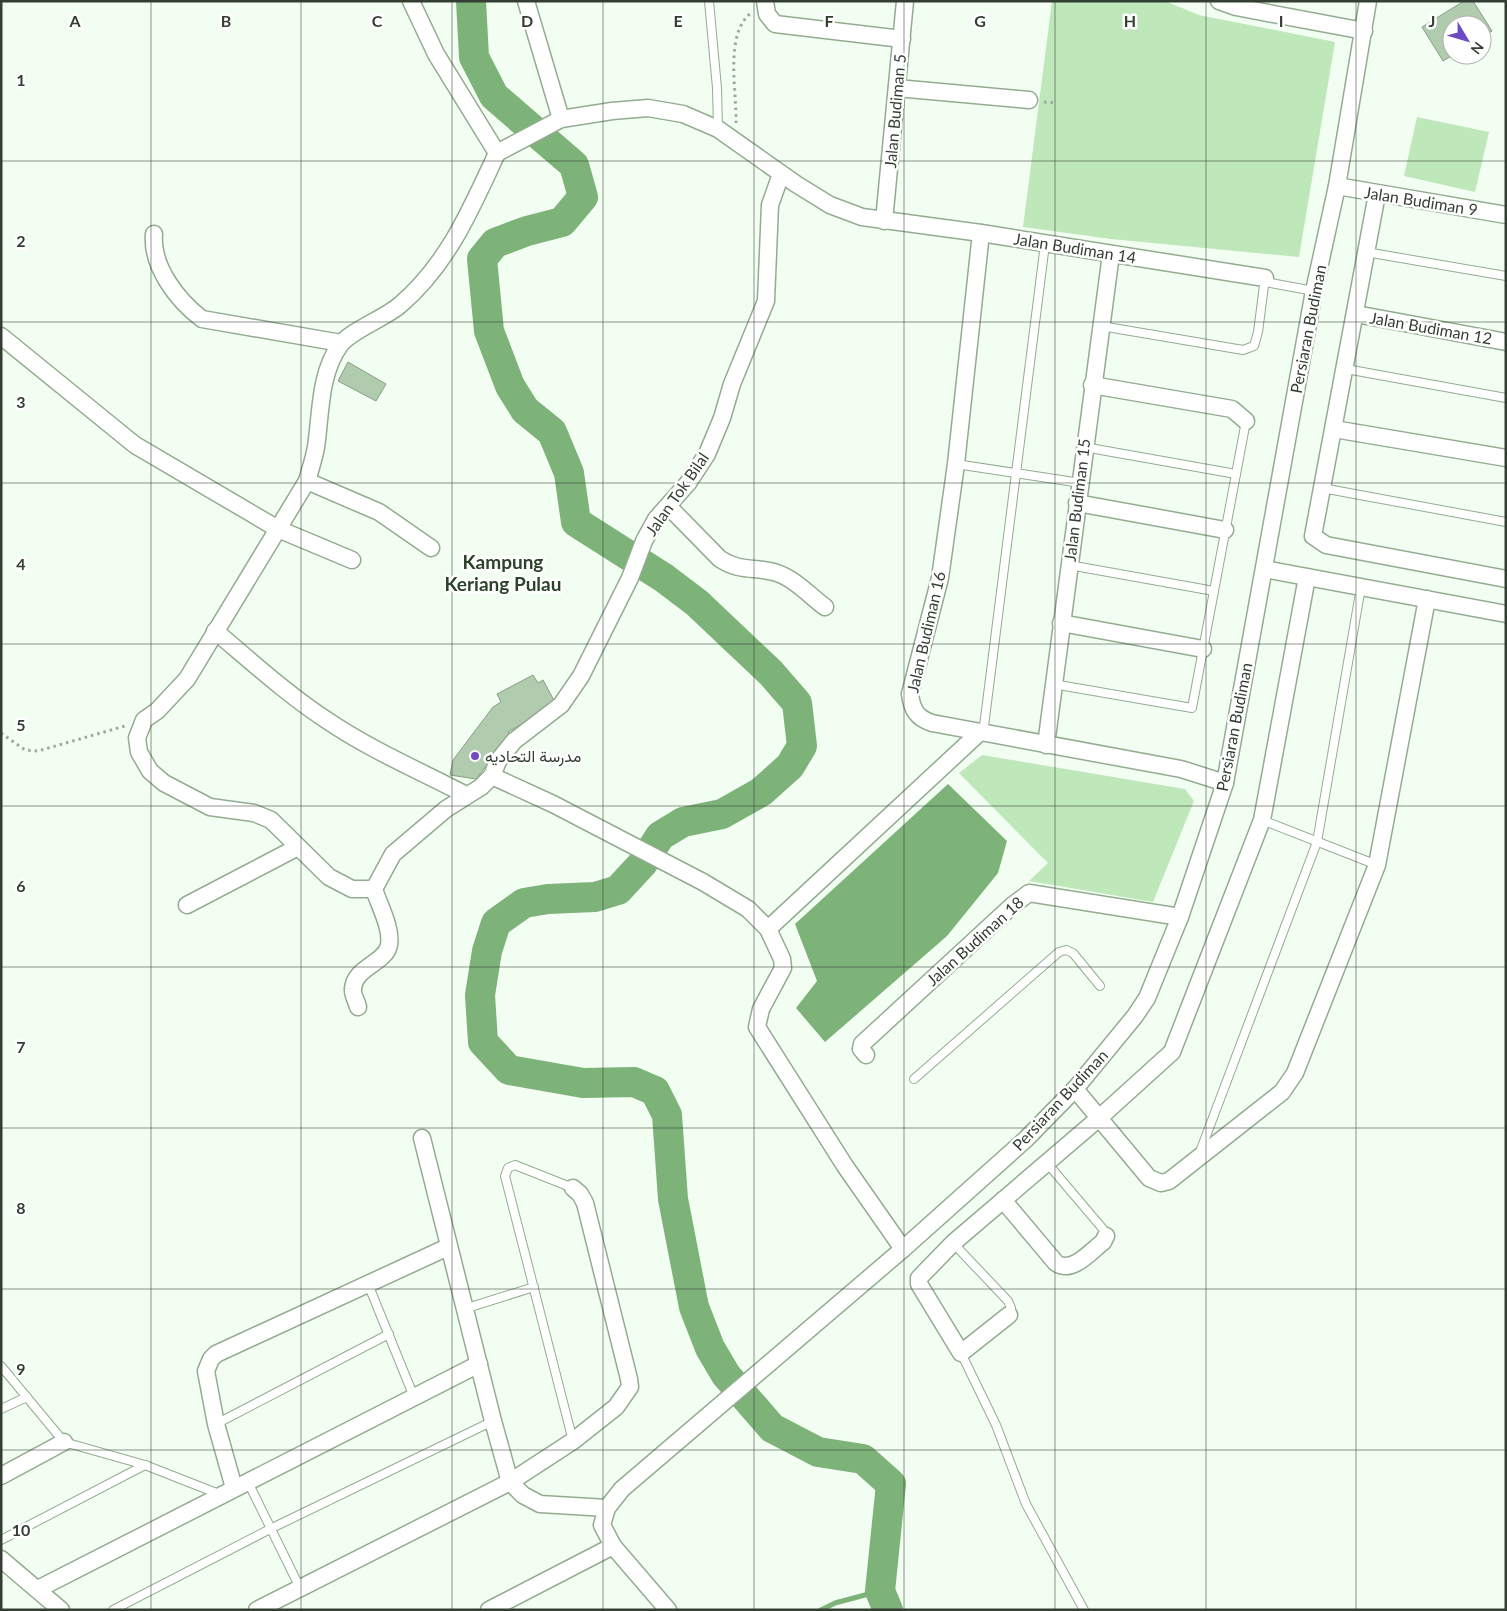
<svg xmlns="http://www.w3.org/2000/svg" width="1507" height="1611" viewBox="0 0 1507 1611" font-family="Lato,Vazirmatn,sans-serif">
	<style>
		.green { fill: #bee7ba }
		.water { fill: #7db279 }
		.lines { fill: none; stroke-linecap: round; stroke-linejoin: round }
		.stream { stroke: #7db279; stroke-width: 5 }
		.river { stroke: #7db279; stroke-width: 30 }
		.building { fill: #b1cbaf; stroke: #87a084 }
		.lane-casing { stroke: #93ac90; stroke-width: 10 }
		.street-casing { stroke: #93ac90; stroke-width: 19 }
		.path { stroke: #9ea89d; stroke-width: 3; stroke-dasharray: 2.5 4; stroke-linecap: butt }
		.lane { stroke: #fff; stroke-width: 8 }
		.street { stroke: #fff; stroke-width: 16 }
		.grid { fill: none; stroke: #343e33; stroke-width: 1; stroke-opacity: 0.55 }
		.poi-dot { fill: #6e4ac3; stroke: #fff; stroke-width: 2 }
		.labels { text-anchor: middle; stroke-width: 5; stroke-linejoin: round; paint-order: stroke }
		.street-label { font-size: 16px; fill: #343e33; stroke: #fff }
		.poi-label { font-size: 16px; fill: #343e33; stroke: #fff; text-anchor: start }
		.quarter-label { font-size: 19px; font-weight: bold; fill: #2c422b; stroke: #fff }
		.grid-label { font-size: 16px; text-anchor: middle; font-weight: bold; fill: #343e33; stroke: #fff; stroke-width: 5; stroke-linejoin: round; paint-order: stroke }
	</style>
	<rect width="100%" height="100%" fill="#f3fef2"/>
	<g class="green">
		<path d="M1052,1H1165L1199,15L1335,42L1299,257L1111,239L1023,227Z"/>
		<path d="M1417,117L1489,132L1475,192L1404,176Z"/>
		<path d="M982,755L1185,789L1194,801L1153,902L1029,881L1048,863L959,773Z"/>
	</g>
	<path class="water" d="M948,784L1007,841L998,873L947,936L825,1042L796,1008L817,981L795,924Z"/>
	<g class="lines">
		<path class="stream" d="M821,1610L835,1603L880,1591"/>
		<path class="river" d="M471,1L474,57L494,96L574,165L583,197L562,222L527,231L495,243L482,259L489,331L510,386L525,410L552,432L569,473L576,522L664,578L697,603L771,673L797,703L802,746L790,766L761,792L722,814L683,822L660,836L643,863L618,890L595,897L548,899L524,903L496,923L487,951L480,995L483,1042L509,1070L583,1083L634,1082L655,1091L667,1115L673,1199L694,1307L710,1348L726,1375L772,1428L818,1452L863,1459L891,1484L880,1591L888,1610"/>
	</g>
	<g class="building">
		<path d="M1464,1H1473L1492,31L1482,37V25H1452L1453,55L1443,61L1422,27Z"/>
		<path d="M348,362L386,384L376,401L338,381Z"/>
		<path d="M533,675L538,683L543,680L556,704L508,732L511,734L476,779L450,775L453,760L493,707L501,702L497,694Z"/>
	</g>
	<g class="lines">
		<defs>
			<g id="lane">
				<path d="M709,1L717,88L718,129"/>
				<path d="M1366,252L1506,276"/>
				<path d="M1265,282L1314,291"/>
				<path d="M1101,326L1243,350L1254,346L1258,332L1265,278"/>
				<path d="M1346,369L1506,398"/>
				<path d="M1084,447L1236,474"/>
				<path d="M956,464L1081,483"/>
				<path d="M1322,488L1506,522"/>
				<path d="M1069,565L1214,591"/>
				<path d="M1053,684L1192,708L1246,421"/>
				<path d="M983,734L1045,244"/>
				<path d="M1262,820L1377,865"/>
				<path d="M914,1079L1059,952L1066,950L1073,953L1100,986"/>
				<path d="M1200,1152L1317,842L1361,587"/>
				<path d="M1047,1163L1103,1229L1106,1236"/>
				<path d="M953,1243L1008,1301L1011,1308L1009,1315"/>
				<path d="M368,1284L414,1397"/>
				<path d="M464,1309L534,1287"/>
				<path d="M961,1353L996,1425L1026,1504L1084,1610"/>
				<path d="M1,1366L64,1442L145,1465L219,1494"/>
				<path d="M1,1409L27,1397"/>
				<path d="M216,1424L389,1334"/>
				<path d="M573,1441L505,1176L508,1168L515,1165L573,1188"/>
				<path d="M248,1482L300,1588"/>
				<path d="M1,1540L145,1465"/>
				<path d="M113,1610L272,1528L493,1421"/>
			</g>
			<g id="street">
				<path d="M411,1L436,54L497,153L561,119L612,111L648,108L683,114L718,129L796,184L830,205L862,217L981,233L1265,278"/>
				<path d="M526,1L561,119"/>
				<path d="M765,1L767,14L775,24L902,39"/>
				<path d="M1219,1L1236,7L1364,31"/>
				<path d="M897,88L1029,100"/>
				<path d="M497,153C471,209 448,264 400,305C385,318 350,331 340,345C319,374 321,414 316,447C314,459 310,470 307,481L187,679L157,711L144,720L137,738L139,752L150,771L164,783L210,807L254,813L271,820L329,877L352,889H374L393,854L446,809L481,787L492,776L498,761L514,741L561,705L581,676L630,578L644,541L656,519L688,483L707,454L722,418L732,384L766,301L770,205L781,174"/>
				<path d="M1337,186L1506,215"/>
				<path d="M1377,194L1313,536L1326,545L1506,579"/>
				<path d="M884,221L905,1"/>
				<path d="M981,233L956,464L940,578L910,694C912,710 917,718 932,723L1181,769L1225,783"/>
				<path d="M154,234C151,266 177,300 202,319L341,343"/>
				<path d="M1356,314L1506,342"/>
				<path d="M1,336L135,445L278,529L352,560"/>
				<path d="M1092,385L1232,409L1246,421"/>
				<path d="M1334,429L1506,458"/>
				<path d="M307,481L379,512L431,548"/>
				<path d="M1077,503L1225,530"/>
				<path d="M668,506L720,559C742,573 756,566 777,573C795,579 810,596 825,607"/>
				<path d="M1264,569L1506,614"/>
				<path d="M1061,623L1203,649"/>
				<path d="M215,631C252,662 288,695 328,721C371,750 420,771 466,795"/>
				<path d="M1046,745L1111,254"/>
				<path d="M492,776L553,804L703,882L748,909L768,929L782,959L783,968L761,1009L757,1027L845,1166L903,1249"/>
				<path d="M187,905L298,847"/>
				<path d="M768,929L979,733"/>
				<path d="M358,1007C357,1002 352,994 353,989C354,967 386,963 389,945C392,928 379,905 374,889"/>
				<path d="M866,1055L861,1049L862,1044L1013,905L1029,893L1180,917"/>
				<path d="M1075,1089L1149,1178L1161,1183L1169,1181L1282,1092L1295,1073L1377,865L1427,599"/>
				<path d="M422,1138L493,1421L510,1482L523,1495L540,1504L607,1508"/>
				<path d="M1003,1200L1056,1263C1072,1274 1090,1252 1103,1242L1106,1236"/>
				<path d="M1009,1315L961,1353L919,1284V1278L953,1243L1098,1119L1172,1052L1262,820L1307,577"/>
				<path d="M1,1476L64,1442"/>
				<path d="M234,1488L216,1424L206,1371L211,1359L216,1354L448,1247"/>
				<path d="M1,1559L61,1610"/>
				<path d="M38,1589L479,1364"/>
				<path d="M257,1610L510,1482L573,1441L616,1407L630,1387L629,1379L585,1203L580,1194L573,1188"/>
				<path d="M489,1610L613,1546"/>
				<path d="M668,1610L613,1546L602,1525L607,1508L622,1489L903,1249L1026,1139L1075,1089L1135,1016L1147,998L1180,917L1225,783L1314,291L1337,186L1368,1"/>
			</g>
		</defs>
		<use href="#lane" class="lane-casing"/>
		<use href="#street" class="street-casing"/>
		<g class="path">
			<path d="M1044,102L1056,103"/>
			<path d="M736,123C737,92 724,34 751,13"/>
			<path d="M1,733L25,750L38,751L125,726"/>
		</g>
		<use href="#lane" class="lane"/>
		<use href="#street" class="street"/>
	</g>
	<path class="grid" d="M151,1V1610M301,1V1610M452,1V1610M603,1V1610M754,1V1610M904,1V1610M1055,1V1610M1206,1V1610M1356,1V1610M1,161H1506M1,322H1506M1,483H1506M1,644H1506M1,806H1506M1,967H1506M1,1128H1506M1,1289H1506M1,1450H1506"/>
	<circle class="poi-dot" cx="475" cy="756" r="5"/>
	<g class="labels">
		<g class="street-label">
			<text transform="translate(895 111) rotate(-85)" y="6">Jalan Budiman 5</text>
			<text transform="translate(1421 201) rotate(9)" y="6">Jalan Budiman 9</text>
			<text transform="translate(1075 248) rotate(9)" y="6">Jalan Budiman 14</text>
			<text transform="translate(1431 328) rotate(10)" y="6">Jalan Budiman 12</text>
			<text transform="translate(1308 329) rotate(-79)" y="6">Persiaran Budiman</text>
			<text transform="translate(677 494) rotate(-55)" y="6">Jalan Tok Bilal</text>
			<text transform="translate(1077 500) rotate(-83)" y="6">Jalan Budiman 15</text>
			<text transform="translate(926 632) rotate(-77)" y="6">Jalan Budiman 16</text>
			<text transform="translate(1234 727) rotate(-79)" y="6">Persiaran Budiman</text>
			<text transform="translate(975 941) rotate(-42)" y="6">Jalan Budiman 18</text>
			<text transform="translate(1060 1100) rotate(-47)" y="6">Persiaran Budiman</text>
		</g>
		<g class="poi-label">
			<text x="485" y="762">مدرسة التحاديه</text>
		</g>
		<g class="quarter-label">
			<text x="503" y="569">Kampung<tspan x="503" dy="22">Keriang Pulau</tspan></text>
		</g>
	</g>
	<g class="grid-label">
		<text x="75" y="27">A</text>
		<text x="226" y="27">B</text>
		<text x="377" y="27">C</text>
		<text x="527" y="27">D</text>
		<text x="678" y="27">E</text>
		<text x="829" y="27">F</text>
		<text x="980" y="27">G</text>
		<text x="1130" y="27">H</text>
		<text x="1281" y="27">I</text>
		<text x="1432" y="27">J</text>
		<text x="21" y="86">1</text>
		<text x="21" y="247">2</text>
		<text x="21" y="408">3</text>
		<text x="21" y="570">4</text>
		<text x="21" y="731">5</text>
		<text x="21" y="892">6</text>
		<text x="21" y="1053">7</text>
		<text x="21" y="1214">8</text>
		<text x="21" y="1375">9</text>
		<text x="21" y="1536">10</text>
	</g>
	<rect width="1507" height="1611" fill="none" stroke="#343e33" stroke-width="5"/>
	<g transform="translate(1467 40) rotate(128)"><circle r="24" fill="#ffffff" stroke="#aeb2ad"/>
	<path d="M0-4L9 19L0 12L-9 19Z" fill="#6e4ac3"/>
	<text y="-8" font-size="14" font-weight="bold" text-anchor="middle" fill="#343e33">N</text>
	</g>
</svg>
